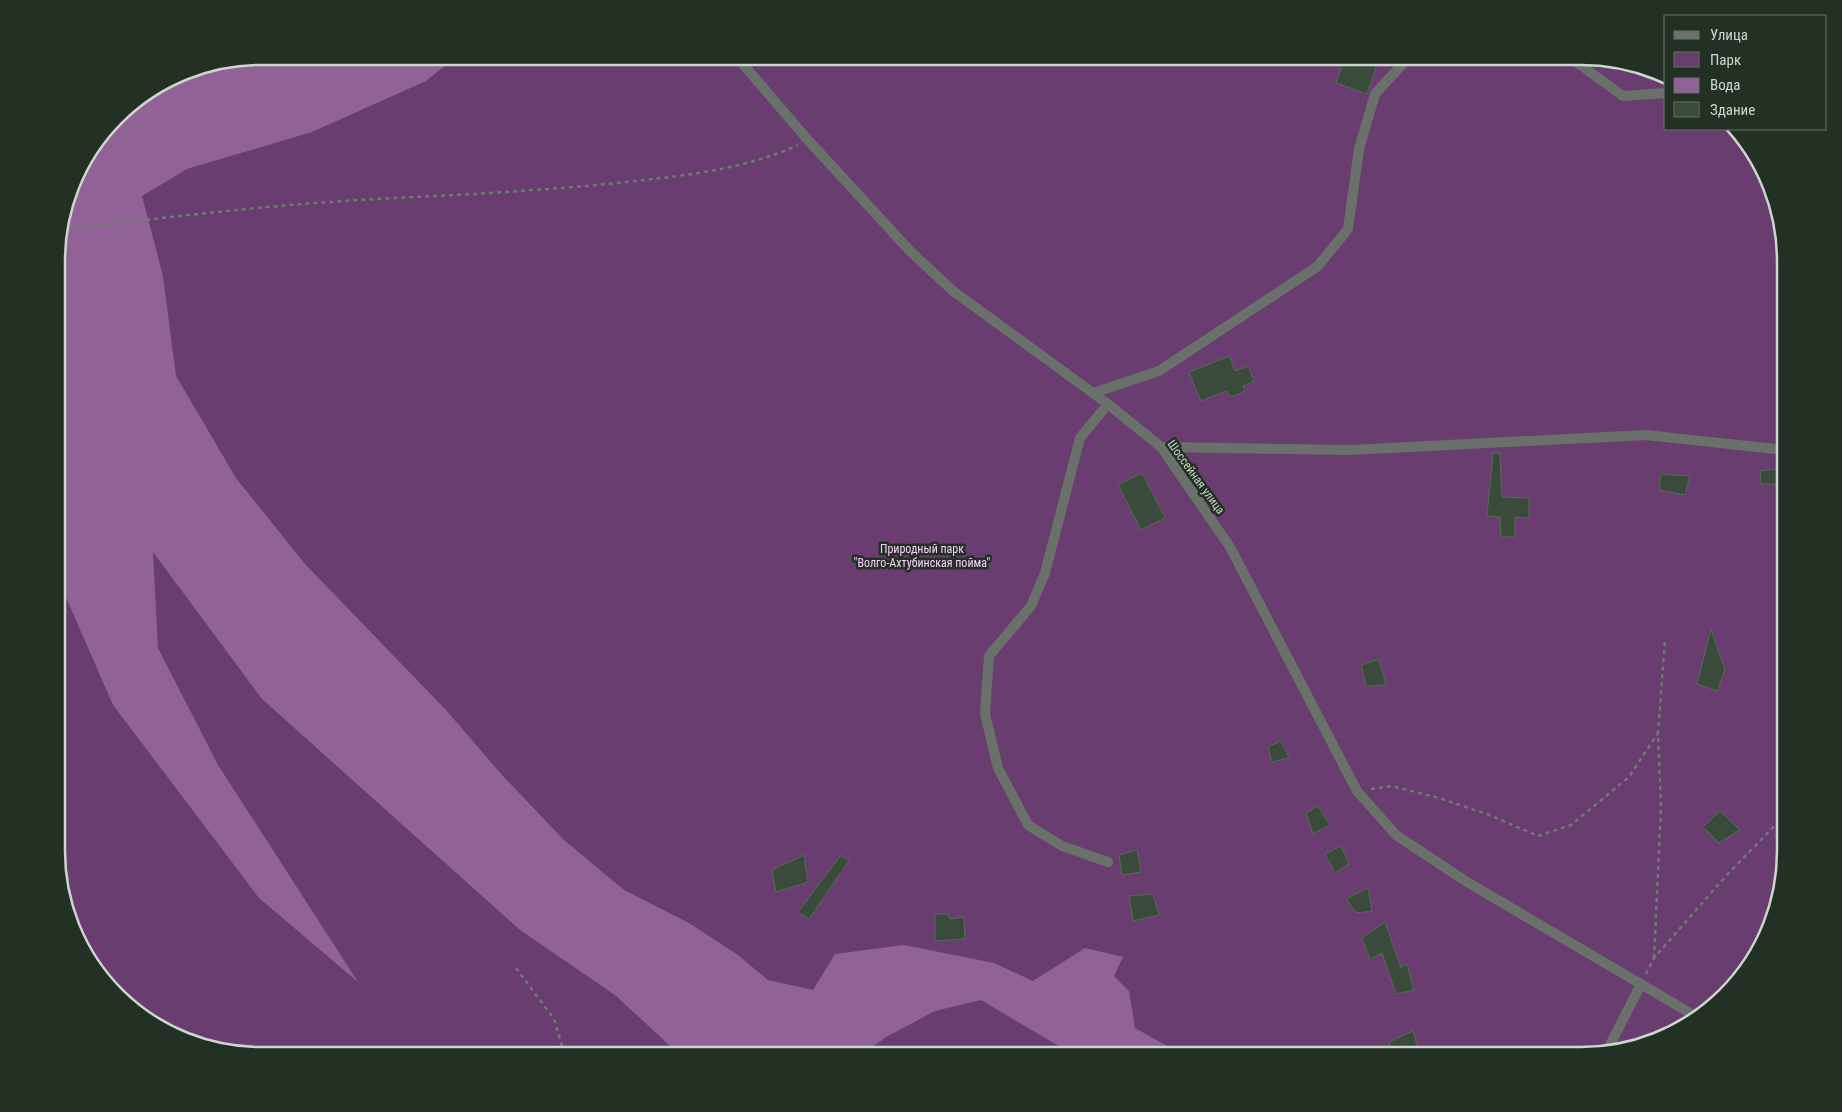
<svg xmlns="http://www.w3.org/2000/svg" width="1842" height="1112" viewBox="0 0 1842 1112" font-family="'Roboto Condensed',sans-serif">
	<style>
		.green { fill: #693d6f }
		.water { fill: #916296 }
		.building { fill: #3a4a3b; stroke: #59695a }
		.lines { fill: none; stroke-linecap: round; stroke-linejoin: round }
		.path { stroke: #6f7b70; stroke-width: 2.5; stroke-dasharray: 4 4; stroke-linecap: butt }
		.minor { stroke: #6a716a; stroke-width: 10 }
		.tertiary { stroke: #6a716a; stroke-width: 10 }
		.labels { text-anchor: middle; stroke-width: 5; stroke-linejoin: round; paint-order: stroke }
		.street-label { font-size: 12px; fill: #ced7cf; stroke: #233124 }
		.park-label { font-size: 12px; fill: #f8cffc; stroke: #233124 }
		.rim { fill: none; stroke: #ced7cf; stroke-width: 2.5 }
	</style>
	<rect width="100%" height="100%" fill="#233124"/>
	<path class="green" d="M261,56H1581L1634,63L1666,77V129H1735L1758,159L1785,248V864L1758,953L1725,996L1683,1028L1594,1055L261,1056L208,1049L159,1028L91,964L58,877V235L78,170L126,107L183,72Z"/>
	<path class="water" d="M261,56H457L426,81L312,132L187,169L142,196L163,276L176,376L236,478L305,564L446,710L502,775L564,840L624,890L689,923L738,955L768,980L813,990L835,954L904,945L994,963L1033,981L1085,948L1123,957L1114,976L1129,991L1135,1028L1183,1055H1074L981,1000L935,1011L886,1037L860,1056H681L615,995L520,930L262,699L153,552L158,648L218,765L358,982L259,898L113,705L58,579V235L78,170L126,107L183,72Z"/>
	<g class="building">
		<path d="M1345,56H1380L1367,94L1336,83Z"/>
		<path d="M1229,356L1235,371L1248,366L1254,381L1243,386L1245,391L1231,397L1226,391L1201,401L1189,372Z"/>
		<path d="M1493,453H1500L1502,497L1529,498V518L1515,517V537H1501L1500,517L1487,516Z"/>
		<path d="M1785,468V484H1761L1760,471Z"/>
		<path d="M1142,473L1165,518L1141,530L1118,485Z"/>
		<path d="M1661,474L1690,476L1685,495L1659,490Z"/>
		<path d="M1711,629L1725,670L1717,691L1697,684Z"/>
		<path d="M1379,659L1386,685L1366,686L1361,665Z"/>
		<path d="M1281,741L1289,758L1272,762L1268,747Z"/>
		<path d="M1318,806L1330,825L1313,834L1306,813Z"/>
		<path d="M1720,811L1740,830L1719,843L1703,827Z"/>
		<path d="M1341,846L1349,864L1335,873L1325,854Z"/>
		<path d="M1137,850L1141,872L1122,875L1119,855Z"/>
		<path d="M804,855L808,882L776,892L772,870Z"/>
		<path d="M841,855L849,861L809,919L798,912Z"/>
		<path d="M1368,888L1372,911L1356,913L1346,899Z"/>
		<path d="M1153,894L1159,915L1133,921L1129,896Z"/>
		<path d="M935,914H948L950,919L964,917L965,939L935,941Z"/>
		<path d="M1385,922L1401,968L1407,964L1414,990L1396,994L1382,953L1370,959L1362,938Z"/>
		<path d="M1413,1031L1420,1055H1393L1389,1042Z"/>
	</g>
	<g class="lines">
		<g class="path">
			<path d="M1387,62L1389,56"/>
			<path d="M59,231C164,217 269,205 376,199C456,195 537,191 617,183C679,176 741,171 798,145"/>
			<path d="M1371,789L1392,786L1439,798L1487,814L1538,836L1571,825L1629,777L1658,733"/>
			<path d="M1654,958L1661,807L1658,733L1665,640"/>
			<path d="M516,968L554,1019L565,1056"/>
			<path d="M1646,974L1654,958L1725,877L1785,815"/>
		</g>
		<g class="minor">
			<path d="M1568,56L1623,96L1666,93"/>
			<path d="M1093,393L1159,371L1318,266L1348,229L1359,149L1375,94L1410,56"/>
			<path d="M1161,447L1351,450L1646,435L1785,450"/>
			<path d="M1108,862L1062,846L1028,825L998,768L985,714L989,656L1031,606L1045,573L1080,438L1108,404"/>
			<path d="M1607,1051L1641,984"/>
		</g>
		<path class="tertiary" d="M736,56L808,140L910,251L953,291L1108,404L1161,447L1230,547L1357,791L1396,835L1467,882L1697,1017"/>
	</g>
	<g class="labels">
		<g class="street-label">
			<text transform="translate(1196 477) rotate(54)" y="4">Шоссейная улица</text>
		</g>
		<g class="park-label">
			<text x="922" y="553">Природный парк<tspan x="922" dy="14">"Волго-Ахтубинская пойма"</tspan></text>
		</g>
	</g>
	<path d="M0 0H1842V1112H0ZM261 65H1581A196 196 0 0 1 1777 261V851A196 196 0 0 1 1581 1047H261A196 196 0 0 1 65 851V261A196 196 0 0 1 261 65Z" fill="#233124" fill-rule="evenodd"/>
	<path class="rim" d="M261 65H1581A196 196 0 0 1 1777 261V851A196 196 0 0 1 1581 1047H261A196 196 0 0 1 65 851V261A196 196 0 0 1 261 65Z"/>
	<rect x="1664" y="15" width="162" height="115" fill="#233124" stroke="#677368"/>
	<rect x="1674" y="31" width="25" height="8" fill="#6a716a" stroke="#677368"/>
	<text x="1710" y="40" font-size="15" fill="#ced7cf">Улица</text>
	<rect x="1674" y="52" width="25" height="15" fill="#693d6f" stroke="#677368"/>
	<text x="1710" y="65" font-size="15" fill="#ced7cf">Парк</text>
	<rect x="1674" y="78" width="25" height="15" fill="#916296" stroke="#677368"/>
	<text x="1710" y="90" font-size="15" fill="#ced7cf">Вода</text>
	<rect x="1674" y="102" width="25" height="15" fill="#3a4a3b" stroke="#677368"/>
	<text x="1710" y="115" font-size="15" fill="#ced7cf">Здание</text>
</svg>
